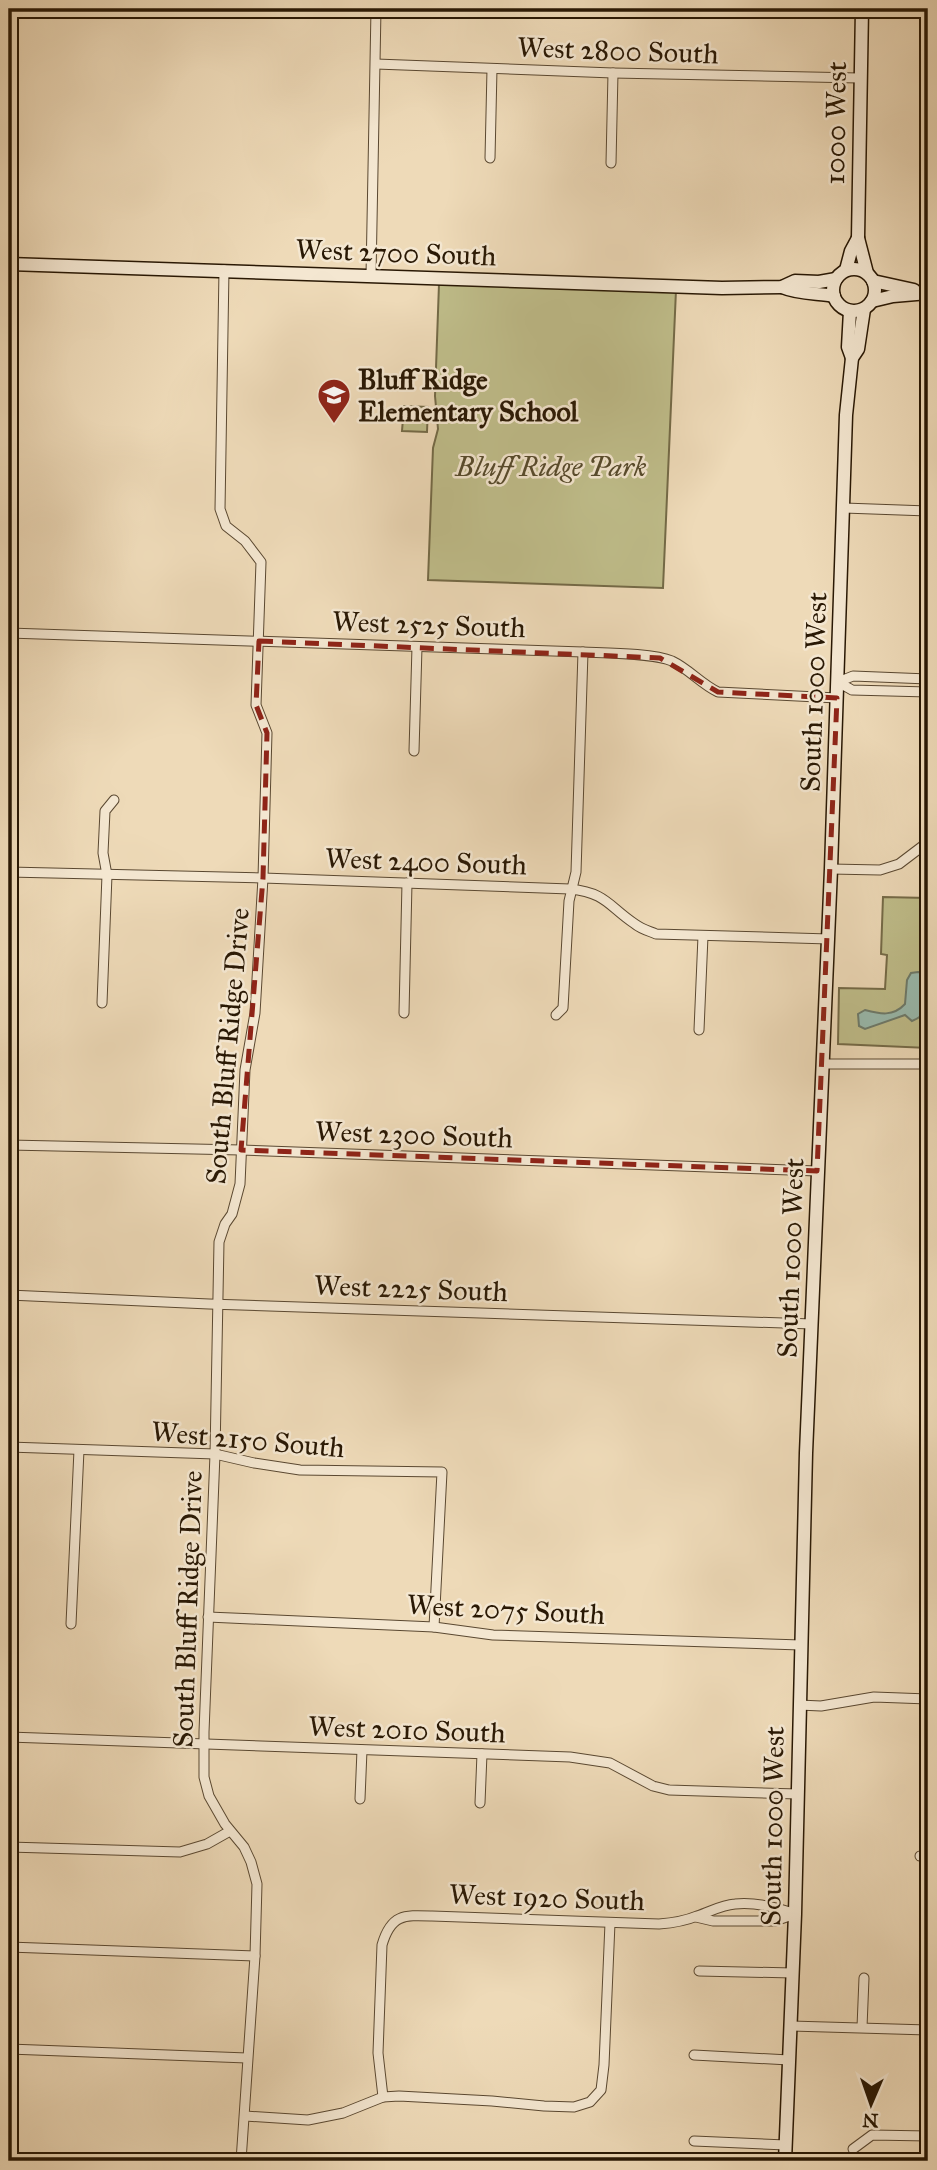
<svg xmlns="http://www.w3.org/2000/svg" width="937" height="2170" viewBox="0 0 937 2170" font-family="'IM FELL Great Primer',serif">
	<style>
		.green { fill: #bfbd8a; stroke: #746a47; stroke-width: 2 }
		.water { fill: #99bbaf; stroke: #6c7a6b; stroke-width: 2 }
		.lines { fill: none; stroke-linecap: round; stroke-linejoin: round }
		.minor-casing { stroke: #5a4831; stroke-width: 11 }
		.secondary-casing { stroke: #291804; stroke-width: 15 }
		.minor { stroke: #f4e7d1; stroke-width: 9 }
		.secondary { stroke: #f4e7d1; stroke-width: 12 }
		.marked { fill: none; stroke: #8f2418; stroke-width: 5; stroke-dasharray: 14 9; stroke-linejoin: round }
		.labels { text-anchor: middle; stroke-width: 5; stroke-linejoin: round; paint-order: stroke }
		.street-label { font-size: 28px; fill: #291804; stroke: #f4e7d1 }
		.poi-label { font-size: 28px; font-weight: bold; fill: #291804; stroke: #f4e7d1; text-anchor: start }
		.park-label { font-size: 28px; font-style: italic; fill: #564a2c; stroke: #f4e7d1 }
	</style>
	<rect width="100%" height="100%" fill="#eedab8"/>
	<filter id="stains"><feTurbulence type="fractalNoise" baseFrequency=".00286" numOctaves="4"/><feColorMatrix values="0 0 0 0 .2 0 0 0 0 .09 0 0 0 0 .02 0 0 0 .5 -.17"/></filter>
	<radialGradient id="worn" r=".72"><stop offset=".6" stop-color="#630" stop-opacity="0"/><stop offset="1" stop-color="#630" stop-opacity=".3"/></radialGradient>
	<g class="green">
		<path d="M439,284L676,290L663,588L428,580L433,448L438,429L435,396Z"/>
		<path d="M404,406L428,407L427,432L402,431Z"/>
		<path d="M883,897L928,898V1048L838,1044L839,988L885,989L887,955L881,954Z"/>
	</g>
	<path class="water" d="M918,972L924,973L928,979C928,996 930,1015 912,1021L905,1015L865,1029L859,1026L858,1014L865,1010C880,1014 893,1017 905,1004L907,980L911,973Z"/>
	<g class="lines">
		<defs>
			<g id="minor">
				<path d="M376,64L613,73L859,78"/>
				<path d="M490,158L492,69"/>
				<path d="M611,163L613,73"/>
				<path d="M224,270L220,509L226,526L245,541L261,562L256,705L267,733L263,878L255,1013L245,1070L240,1184L232,1214L225,1224L219,1242L215,1454L204,1732V1777L209,1796L225,1824L244,1847L251,1862L257,1884L255,1956L241,2161"/>
				<path d="M371,276L376,9"/>
				<path d="M844,508L928,511"/>
				<path d="M9,633L583,652C605,653 653,653 672,661C689,669 701,684 718,692L837,698"/>
				<path d="M838,682L852,690L928,692"/>
				<path d="M838,682L853,676L928,679"/>
				<path d="M414,751L417,647"/>
				<path d="M831,869L880,870L899,864L928,842"/>
				<path d="M9,872L263,878L570,889C607,893 608,906 635,924C641,929 649,931 656,934L829,939"/>
				<path d="M102,1003L107,875L103,853L105,811L114,800"/>
				<path d="M404,1013L407,883"/>
				<path d="M556,1015L563,1008L569,901L576,872L583,652"/>
				<path d="M699,1030L703,936"/>
				<path d="M822,1064H928"/>
				<path d="M9,1145L241,1150L817,1171"/>
				<path d="M9,1295L209,1304L812,1324"/>
				<path d="M9,1447L215,1454L254,1463L300,1470L442,1472L434,1627"/>
				<path d="M208,1617L434,1627L493,1635L801,1645"/>
				<path d="M71,1624L79,1450"/>
				<path d="M799,1705L821,1706L874,1697L928,1699"/>
				<path d="M9,1737L570,1757L610,1763L653,1786L669,1790L798,1794"/>
				<path d="M360,1799L362,1750"/>
				<path d="M480,1803L482,1754"/>
				<path d="M9,1847L180,1852L207,1844L230,1831"/>
				<path d="M920,1856H928"/>
				<path d="M696,1917L713,1921H775L795,1914"/>
				<path d="M9,1947L255,1956"/>
				<path d="M699,1971L793,1973"/>
				<path d="M791,2026L928,2030"/>
				<path d="M862,2027L864,1978"/>
				<path d="M9,2049L247,2058"/>
				<path d="M694,2055L789,2060"/>
				<path d="M383,2097L378,2053L382,1945C391,1914 404,1915 432,1916L659,1924C672,1923 685,1921 697,1916C710,1912 721,1905 735,1904C755,1902 776,1907 795,1914"/>
				<path d="M245,2116L308,2120L343,2113L383,2097L399,2096L492,2101L544,2106L574,2107L590,2102L601,2090L604,2065L610,1923"/>
				<path d="M694,2141L786,2145"/>
				<path d="M853,2149L872,2135L928,2136"/>
			</g>
			<g id="secondary">
				<path d="M862,9L858,238L867,273"/>
				<path d="M9,264L722,288L782,287L795,281L819,282L836,279"/>
				<circle cx="854" cy="290" r="21"/>
				<path d="M846,270L851,251L858,238"/>
				<path d="M873,281L914,290"/>
				<path d="M782,287C798,294 817,293 834,296"/>
				<path d="M872,301L893,296L928,293"/>
				<path d="M850,311L848,347L852,358"/>
				<path d="M785,2161L795,1914L806,1453L831,869L846,415L852,358L858,349L864,309"/>
			</g>
		</defs>
		<use href="#minor" class="minor-casing"/>
		<use href="#secondary" class="secondary-casing"/>
		<use href="#minor" class="minor"/>
		<use href="#secondary" class="secondary"/>
	</g>
	<path class="marked" d="M259,641L660,658L718,692L837,698L817,1171L241,1150L263,878L267,733L256,705Z"/>
	<defs>
		<symbol id="school-pin" viewBox="-11 -11 22 30"><path d="M0 17L-7.5 6A9.5 9.5 0 1 1 7.5 6Z" fill="#8f2418" stroke="#f4e7d1"/><path d="M0-5L7-2L0 1L-7-2ZM-4 1L0 2.5L4 1V4Q0 6-4 4Z" fill="#fff"/></symbol>
	</defs>
	<g fill-rule="evenodd">
		<use href="#school-pin" x="315" y="376" width="38" height="52"/>
	</g>
	<g class="labels">
		<g class="street-label">
			<text transform="translate(618 50) rotate(2)" y="10">West 2800 South</text>
			<text transform="translate(835 123) rotate(-89)" y="10">1000 West</text>
			<text transform="translate(396 252) rotate(2)" y="10">West 2700 South</text>
			<text transform="translate(429 624) rotate(2)" y="10">West 2525 South</text>
			<text transform="translate(813 692) rotate(-88)" y="10">South 1000 West</text>
			<text transform="translate(426 861) rotate(2)" y="10">West 2400 South</text>
			<text transform="translate(227 1046) rotate(-85)" y="10">South Bluff Ridge Drive</text>
			<text transform="translate(414 1134) rotate(2)" y="10">West 2300 South</text>
			<text transform="translate(790 1258) rotate(-88)" y="10">South 1000 West</text>
			<text transform="translate(411 1288) rotate(2)" y="10">West 2225 South</text>
			<text transform="translate(248 1439) rotate(5)" y="10">West 2150 South</text>
			<text transform="translate(187 1609) rotate(-88)" y="10">South Bluff Ridge Drive</text>
			<text transform="translate(506 1609) rotate(3)" y="10">West 2075 South</text>
			<text transform="translate(407 1729) rotate(2)" y="10">West 2010 South</text>
			<text transform="translate(772 1826) rotate(-89)" y="10">South 1000 West</text>
			<text transform="translate(547 1897) rotate(2)" y="10">West 1920 South</text>
		</g>
		<g class="poi-label">
			<text x="358" y="389">Bluff Ridge<tspan x="358" dy="32">Elementary School</tspan></text>
		</g>
		<g class="park-label">
			<text x="551" y="476">Bluff Ridge Park</text>
		</g>
	</g>
	<rect width="937" height="2170" fill="none" stroke="#eedab8" stroke-width="35"/>
	<rect x="10" y="10" width="916" height="2149" fill="none" stroke="#291804" stroke-width="3.5"/>
	<rect x="18" y="18" width="902" height="2135" fill="none" stroke="#291804" stroke-width="2"/>
	<g transform="translate(871 2104) rotate(182)" stroke="#f4e7d1" stroke-width="5" paint-order="stroke">
	<path d="M0-5L12 26L0 18L-12 26Z" fill="#291804"/>
	<text y="-10" font-size="19" font-weight="bold" text-anchor="middle" fill="#291804">N</text>
	</g>
	<rect width="100%" height="100%" filter="url(#stains)"/>
	<rect width="100%" height="100%" fill="url(#worn)"/>
</svg>
